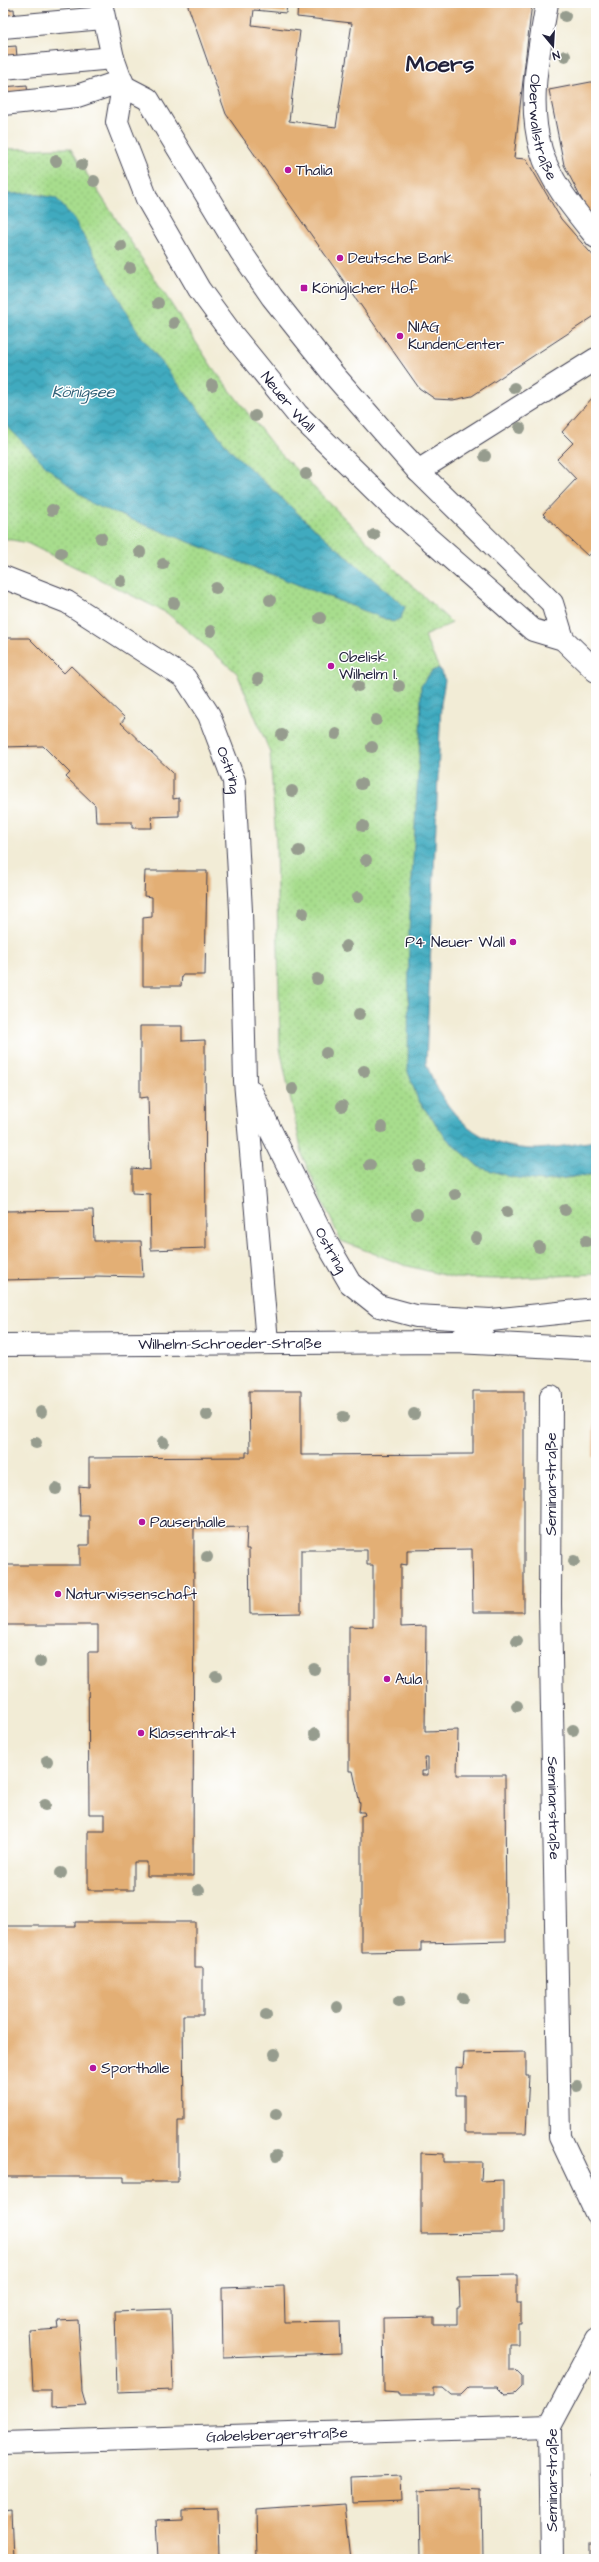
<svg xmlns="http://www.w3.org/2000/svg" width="599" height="2562" viewBox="0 0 599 2562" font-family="'Architects Daughter',sans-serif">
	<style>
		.green { fill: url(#green-dots); stroke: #648064 }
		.water { fill: url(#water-waves); stroke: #30667d }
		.building { fill: #e3af74; fill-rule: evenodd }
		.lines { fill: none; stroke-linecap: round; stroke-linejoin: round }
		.minor-casing { stroke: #414052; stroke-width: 24 }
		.major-casing { stroke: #414052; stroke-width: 24 }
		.minor { stroke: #fff; stroke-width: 22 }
		.major { stroke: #fff; stroke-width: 22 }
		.tree { fill: #969c8e }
		.poi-dot { fill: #b5179e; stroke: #fff; stroke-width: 1.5 }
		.labels { text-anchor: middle; stroke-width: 3; stroke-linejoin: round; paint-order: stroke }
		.street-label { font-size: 15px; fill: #22223b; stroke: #fff }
		.poi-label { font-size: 15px; fill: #22223b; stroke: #fff; text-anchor: start }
		.water-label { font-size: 16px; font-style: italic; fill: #2f5f76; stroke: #fff }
		.town-label { font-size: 23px; font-weight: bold; fill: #22223b; stroke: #fff }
	</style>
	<defs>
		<pattern id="green-dots" width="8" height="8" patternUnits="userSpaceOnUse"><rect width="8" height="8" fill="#a7dd8d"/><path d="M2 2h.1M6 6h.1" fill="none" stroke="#8fbd7b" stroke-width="1.8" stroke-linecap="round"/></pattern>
		<pattern id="water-waves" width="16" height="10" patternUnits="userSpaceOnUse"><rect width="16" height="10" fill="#3faabf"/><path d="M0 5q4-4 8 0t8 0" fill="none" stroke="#348a9c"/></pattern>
	</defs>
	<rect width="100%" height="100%" fill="#fff"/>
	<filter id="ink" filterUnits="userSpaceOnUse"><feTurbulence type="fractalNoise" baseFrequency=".025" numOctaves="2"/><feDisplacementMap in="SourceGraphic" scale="8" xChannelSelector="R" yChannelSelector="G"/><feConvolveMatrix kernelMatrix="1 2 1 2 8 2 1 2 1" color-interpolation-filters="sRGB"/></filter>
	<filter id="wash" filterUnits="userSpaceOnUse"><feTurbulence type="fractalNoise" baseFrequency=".012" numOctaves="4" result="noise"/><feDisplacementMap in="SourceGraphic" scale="16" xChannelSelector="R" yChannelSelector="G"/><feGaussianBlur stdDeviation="0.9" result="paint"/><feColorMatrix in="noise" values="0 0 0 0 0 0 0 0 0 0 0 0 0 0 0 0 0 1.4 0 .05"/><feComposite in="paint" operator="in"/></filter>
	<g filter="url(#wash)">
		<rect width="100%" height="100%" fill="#f2ecd6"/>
		<path class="green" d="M70,148L212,367L275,448L399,573L452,623L424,636L439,668L432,671L421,685L418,1100L447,1139L479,1167L542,1181L596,1174V1274L497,1279L455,1278L404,1265L341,1241L303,1158L280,1048L276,843L270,752L237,673L167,613L27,543L3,538V149Z"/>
		<g class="water">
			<path d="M29,193L56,198L74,219L138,332L230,450L305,520L405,607L401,618L393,622L92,504L49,469L3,422V194Z"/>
			<path d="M439,668L445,680L441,704L426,1063C445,1115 480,1150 538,1149C557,1148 577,1143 596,1141V1174L542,1181L511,1177L479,1167L447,1139L418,1100L408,1072L409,929L420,738L421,685L432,671Z"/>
		</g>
		<g id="blocks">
			<g class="building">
				<path d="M187,3H287L286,13L254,10L252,25L300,31L289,121L336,127L352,23L297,17L298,3H532L514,158L526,159L561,219L596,259V315L472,396L453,400L435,399L419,388L226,114Z"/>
				<path d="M14,9L15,20L3,21V10Z"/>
				<path d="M16,46L17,57L3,58V47Z"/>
				<path d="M596,81V213L590,216L564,165L549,90Z"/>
				<path d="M27,85L28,97L3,98V87Z"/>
				<path d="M593,397L596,400V553L594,551L588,556L543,514L576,479L557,459L573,443L562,432Z"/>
				<path d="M3,638H29L64,673L71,666L125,718L121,723L173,773V799L179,798V816L151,817L152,828H132V822H96L95,805L66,777L70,773L43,746L3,747Z"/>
				<path d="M145,871H207L205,975H182L181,986H143V918L152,917V897L144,896Z"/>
				<path d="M140,1026H182V1041L205,1040L206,1248L151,1250L150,1194L132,1193V1168L150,1170L148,1097L140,1098Z"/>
				<path d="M93,1210L94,1241H141L143,1277L95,1276V1278L3,1280V1211Z"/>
				<path d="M249,1391H301V1455L473,1454V1391H524V1612H473L472,1549L407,1550V1565L401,1564V1627L426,1626L425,1731L458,1730L457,1775H505L506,1941L421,1943V1951L361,1952V1816L365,1815L364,1812H359L360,1804L353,1771H349V1626L373,1627V1565H367V1550H301V1613L250,1614L249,1549H246L247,1527L194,1528L193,1876H147V1862H134V1890H88V1831H105V1814H89L88,1652H98V1625H3V1565H80V1545H89V1516H80L79,1486L89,1487V1458L246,1457V1452H250ZM425,1757H428V1775H422V1771H426Z"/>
				<rect x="593" y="1392" width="3" height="65"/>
				<path d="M75,1922H195V1967H203V2015H183L184,2121H178V2182H124V2177H3V1926H75Z"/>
				<path d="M526,2052V2075H529L526,2133H464V2095H456V2067L463,2068L464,2053Z"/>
				<path d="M421,2153L444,2154V2162H482L481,2181L503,2180V2233L421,2234Z"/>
				<path d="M517,2275V2303H521V2324H518V2344H509V2370H515L522,2377V2387L515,2394L505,2395L497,2387H469L461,2395H451L443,2388H434V2395H399V2393L384,2392L383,2318L434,2317V2325H457V2307H460L459,2279H457V2276Z"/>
				<path d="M284,2286L285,2322L340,2321L341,2354L223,2358L222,2288Z"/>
				<path d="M171,2309L173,2390L117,2392L115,2311Z"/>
				<path d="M78,2320L82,2391L86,2405L51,2407V2390H33L30,2331L59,2329L58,2321Z"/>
				<path d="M596,2469V2479L591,2475Z"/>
				<path d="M401,2475L402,2502L352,2504L351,2477Z"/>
				<path d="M460,2488L481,2489L482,2559H420L419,2490Z"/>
				<path d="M345,2504L351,2559H257L256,2510Z"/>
				<path d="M218,2509L219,2559H159L157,2520L182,2519V2510Z"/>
				<path d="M11,2511L13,2559H3V2512Z"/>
				<rect x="591" y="2544" width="5" height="15"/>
			</g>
		</g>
	</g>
	<g filter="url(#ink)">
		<use href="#blocks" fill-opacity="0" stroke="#414052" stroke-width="1"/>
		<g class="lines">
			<defs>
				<g id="minor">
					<path id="s1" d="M547,3C539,52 527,101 541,150C550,182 576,212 596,237"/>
					<path d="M3,27L103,18"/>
					<path d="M3,68L113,58"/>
					<path d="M3,104L77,96L122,81"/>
					<path d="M418,471L596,359"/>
					<path id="s2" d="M3,577L67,602L185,678L209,715L234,781L241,911L245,1081L267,1342"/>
					<path id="s3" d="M251,1091L325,1240L350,1283L379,1306L416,1316L491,1320"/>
					<path id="s4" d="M551,1396L550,1604L560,2137L596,2213"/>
					<path id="s5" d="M3,2443L550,2426"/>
					<path d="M552,2559L550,2426L596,2340"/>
				</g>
				<g id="major">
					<path id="s6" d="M101,3L113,58L123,86L117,122L147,199L199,289L232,334L297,414L388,503L533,630L563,639L596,671"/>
					<path d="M123,86L148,99L241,252L272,297L334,375L418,471L552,603L563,639"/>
					<path d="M456,1342L491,1320L596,1309"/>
					<path id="s7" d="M3,1345L456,1342L596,1349"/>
				</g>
			</defs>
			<use href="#minor" class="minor-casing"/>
			<use href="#major" class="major-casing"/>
			<use href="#minor" class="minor"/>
			<use href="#major" class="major"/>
		</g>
		<g class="tree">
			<circle cx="565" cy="16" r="6"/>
			<circle cx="565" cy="56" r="6"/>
			<circle cx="56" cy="161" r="6"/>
			<circle cx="82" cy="165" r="6"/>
			<circle cx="94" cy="181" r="6"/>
			<circle cx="121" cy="246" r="6"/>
			<circle cx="130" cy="268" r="6"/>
			<circle cx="158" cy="303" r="6"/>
			<circle cx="174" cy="323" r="6"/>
			<circle cx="212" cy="385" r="6"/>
			<circle cx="514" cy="388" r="6"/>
			<circle cx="255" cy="416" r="6"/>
			<circle cx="520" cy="428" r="6"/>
			<circle cx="485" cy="456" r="6"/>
			<circle cx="306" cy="474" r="6"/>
			<circle cx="52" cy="510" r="6"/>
			<circle cx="374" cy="535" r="6"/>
			<circle cx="101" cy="538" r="6"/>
			<circle cx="140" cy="552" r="6"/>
			<circle cx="61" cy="553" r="6"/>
			<circle cx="163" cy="564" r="6"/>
			<circle cx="121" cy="581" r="6"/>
			<circle cx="216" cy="588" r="6"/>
			<circle cx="270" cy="600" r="6"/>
			<circle cx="174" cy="603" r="6"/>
			<circle cx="320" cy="618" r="6"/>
			<circle cx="211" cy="631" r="6"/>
			<circle cx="258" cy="679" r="6"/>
			<circle cx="358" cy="686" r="6"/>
			<circle cx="399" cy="686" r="6"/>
			<circle cx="376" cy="720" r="6"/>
			<circle cx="336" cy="734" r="6"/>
			<circle cx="282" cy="735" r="6"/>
			<circle cx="372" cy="747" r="6"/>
			<circle cx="361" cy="784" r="6"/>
			<circle cx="292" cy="791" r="6"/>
			<circle cx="363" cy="826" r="6"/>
			<circle cx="299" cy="851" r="6"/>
			<circle cx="366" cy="860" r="6"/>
			<circle cx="358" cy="897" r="6"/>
			<circle cx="303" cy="913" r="6"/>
			<circle cx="346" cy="946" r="6"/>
			<circle cx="317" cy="979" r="6"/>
			<circle cx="359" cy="1014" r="6"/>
			<circle cx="326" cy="1053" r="6"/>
			<circle cx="364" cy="1071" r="6"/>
			<circle cx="293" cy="1089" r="6"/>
			<circle cx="342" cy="1106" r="6"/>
			<circle cx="382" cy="1127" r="6"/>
			<circle cx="370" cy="1165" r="6"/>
			<circle cx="419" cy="1166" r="6"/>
			<circle cx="455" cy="1194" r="6"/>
			<circle cx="565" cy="1210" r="6"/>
			<circle cx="507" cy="1212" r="6"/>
			<circle cx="417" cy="1214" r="6"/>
			<circle cx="476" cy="1238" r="6"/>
			<circle cx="586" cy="1241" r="6"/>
			<circle cx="539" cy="1247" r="6"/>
			<circle cx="41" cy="1412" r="6"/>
			<circle cx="414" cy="1414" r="6"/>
			<circle cx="207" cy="1415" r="6"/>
			<circle cx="343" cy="1417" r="6"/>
			<circle cx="163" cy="1442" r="6"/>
			<circle cx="36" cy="1443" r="6"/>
			<circle cx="56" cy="1489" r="6"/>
			<circle cx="207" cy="1557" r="6"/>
			<circle cx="574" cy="1561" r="6"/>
			<circle cx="517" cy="1641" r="6"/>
			<circle cx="40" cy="1662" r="6"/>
			<circle cx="314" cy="1669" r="6"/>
			<circle cx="216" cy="1676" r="6"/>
			<circle cx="517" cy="1706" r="6"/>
			<circle cx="573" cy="1730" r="6"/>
			<circle cx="315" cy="1734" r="6"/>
			<circle cx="47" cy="1761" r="6"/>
			<circle cx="45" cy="1805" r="6"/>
			<circle cx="61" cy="1873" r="6"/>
			<circle cx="199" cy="1890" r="6"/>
			<circle cx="463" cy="1998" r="6"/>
			<circle cx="399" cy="2001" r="6"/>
			<circle cx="337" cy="2007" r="6"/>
			<circle cx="266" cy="2015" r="6"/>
			<circle cx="275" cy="2054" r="6"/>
			<circle cx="577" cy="2086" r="6"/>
			<circle cx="276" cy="2114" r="6"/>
			<circle cx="276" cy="2156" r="6"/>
		</g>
	</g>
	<g class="poi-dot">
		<circle cx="288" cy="170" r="4"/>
		<circle cx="340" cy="258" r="4"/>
		<rect x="300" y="284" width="8" height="8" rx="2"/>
		<circle cx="400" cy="336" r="4"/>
		<circle cx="331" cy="666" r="4"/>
		<circle cx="513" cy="942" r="4"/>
		<circle cx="142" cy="1522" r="4"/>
		<circle cx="58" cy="1594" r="4"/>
		<circle cx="387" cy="1679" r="4"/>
		<circle cx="141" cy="1733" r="4"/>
		<circle cx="93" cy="2068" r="4"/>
	</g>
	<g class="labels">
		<g class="street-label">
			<text dy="5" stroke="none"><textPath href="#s1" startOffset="126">Oberwallstraße</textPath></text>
			<text dy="5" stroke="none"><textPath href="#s6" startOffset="453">Neuer Wall</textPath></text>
			<text dy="5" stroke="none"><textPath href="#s2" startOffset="312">Ostring</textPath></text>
			<text dy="5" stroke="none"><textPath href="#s3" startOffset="178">Ostring</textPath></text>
			<text dy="5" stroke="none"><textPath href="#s7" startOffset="227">Wilhelm-Schroeder-Straße</textPath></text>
			<text transform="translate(551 1484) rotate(-90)" y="5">Seminarstraße</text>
			<text dy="5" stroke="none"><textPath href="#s4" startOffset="412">Seminarstraße</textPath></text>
			<text dy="5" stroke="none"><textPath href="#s5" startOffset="274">Gabelsbergerstraße</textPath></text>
			<text transform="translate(552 2480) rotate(-90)" y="5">Seminarstraße</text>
		</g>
		<g class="poi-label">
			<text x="296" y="175">Thalia</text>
			<text x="348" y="263">Deutsche Bank</text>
			<text x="312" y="293">Königlicher Hof</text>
			<text x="408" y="332">NIAG<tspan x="408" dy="17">KundenCenter</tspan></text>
			<text x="339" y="662">Obelisk<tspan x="339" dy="17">Wilhelm I.</tspan></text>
			<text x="505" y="947" text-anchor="end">P4 Neuer Wall</text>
			<text x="150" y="1527">Pausenhalle</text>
			<text x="66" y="1599">Naturwissenschaft</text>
			<text x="395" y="1684">Aula</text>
			<text x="149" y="1738">Klassentrakt</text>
			<text x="101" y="2073">Sporthalle</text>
		</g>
		<g class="water-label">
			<text x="83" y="397">Königsee</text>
		</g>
		<g class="town-label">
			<text x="440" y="71">Moers</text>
		</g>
	</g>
	<rect width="599" height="2562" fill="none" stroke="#fff" stroke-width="16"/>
	<g transform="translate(553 46) rotate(162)" stroke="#ffffff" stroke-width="3" paint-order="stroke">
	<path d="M0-3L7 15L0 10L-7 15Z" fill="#22223b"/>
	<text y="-6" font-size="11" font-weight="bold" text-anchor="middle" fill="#22223b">N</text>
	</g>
</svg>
